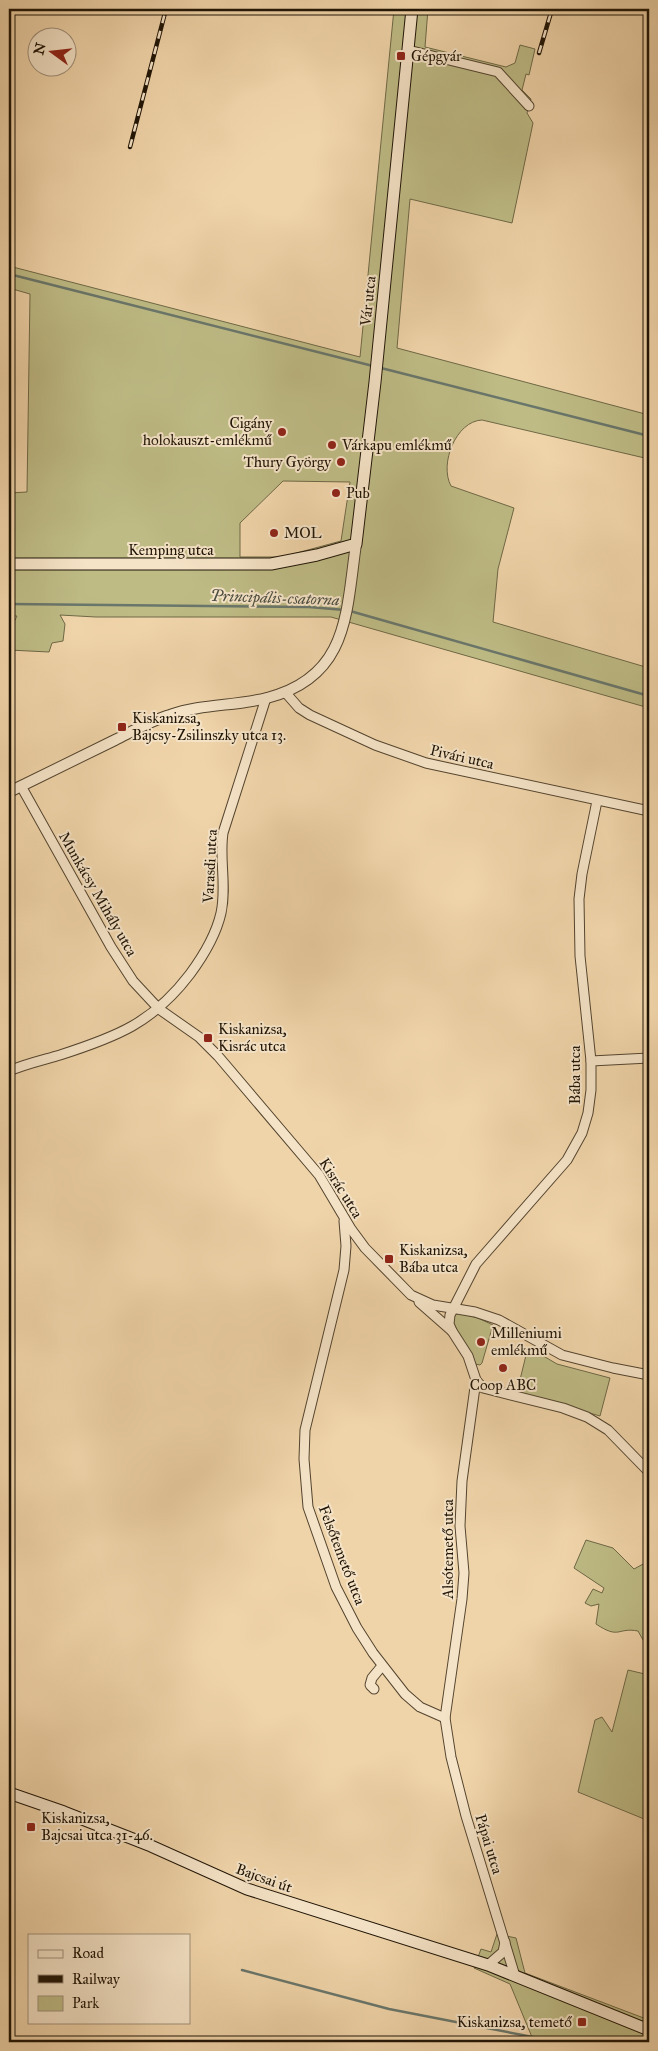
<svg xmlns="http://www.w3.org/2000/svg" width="658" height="2051" viewBox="0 0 658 2051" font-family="'IM FELL Great Primer',serif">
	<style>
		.green { fill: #bebb85; stroke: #6e6846; fill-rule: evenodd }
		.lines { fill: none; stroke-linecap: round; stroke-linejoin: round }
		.stream { stroke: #69766b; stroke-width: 2.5 }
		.minor-casing { stroke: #53442f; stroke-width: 11 }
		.tertiary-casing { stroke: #53442f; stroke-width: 12 }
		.secondary-casing { stroke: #1f1406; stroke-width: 13 }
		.minor { stroke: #f5e3c7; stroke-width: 9 }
		.tertiary { stroke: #f5e3c7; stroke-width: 10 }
		.secondary { stroke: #f5e3c7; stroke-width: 11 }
		.rail-casing { stroke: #1f1406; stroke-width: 4.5 }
		.rail { stroke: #f5e3c7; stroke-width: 2.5; stroke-dasharray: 8; stroke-linecap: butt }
		.poi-dot { fill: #8f2418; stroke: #f5e3c7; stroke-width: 2 }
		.labels { text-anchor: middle; stroke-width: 4; stroke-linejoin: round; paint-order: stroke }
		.poi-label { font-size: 15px; fill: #1f1406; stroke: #f5e3c7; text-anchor: start }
		.street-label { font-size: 15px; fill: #1f1406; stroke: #f5e3c7 }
		.water-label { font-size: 16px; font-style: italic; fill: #4a4d41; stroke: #f5e3c7 }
	</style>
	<rect width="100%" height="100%" fill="#f0d4a9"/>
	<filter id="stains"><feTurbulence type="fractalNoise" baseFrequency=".004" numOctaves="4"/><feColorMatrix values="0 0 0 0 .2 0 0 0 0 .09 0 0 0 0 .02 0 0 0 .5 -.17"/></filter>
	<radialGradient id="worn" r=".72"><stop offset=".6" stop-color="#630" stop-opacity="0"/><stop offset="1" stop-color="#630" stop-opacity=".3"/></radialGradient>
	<g class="green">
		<path d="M394,9H428L425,47L506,67L515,63L520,45L535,49L529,75L526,74L522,90L531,99L527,113L533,123L512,223L410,199L397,348L649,415V459L482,420C456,421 439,464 451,486L514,508L498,569L493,622L649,668V708L331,617H96L60,615L65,624L63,641L52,643L49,652L9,650V632L17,616H9V493L27,492L30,294L9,288V266L360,357ZM283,481L350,482L341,541L282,557H240V523Z"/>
		<path d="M458,1313L478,1318L493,1325L482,1363L480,1365L475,1364L453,1324L454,1316Z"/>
		<path d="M528,1347L557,1364L610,1378L600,1416L517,1392Z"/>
		<path d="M586,1540L613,1548L634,1569L645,1563L649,1567V1646L647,1647L638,1631C617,1627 620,1640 596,1624L599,1604L591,1606L585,1603L593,1589L602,1593L604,1588L574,1568Z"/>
		<path d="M628,1670L649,1675V1821L578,1792L595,1720L602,1717L612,1732Z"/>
		<path d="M497,1934L516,1938L525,1973L649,2020V2042H534L510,1984L474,1968L481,1949L491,1952Z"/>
	</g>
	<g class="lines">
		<g class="stream">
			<path d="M9,274L373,366"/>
			<path d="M381,368L649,436"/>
			<path d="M9,604L309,607L345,610"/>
			<path d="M350,611L649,696"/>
			<path d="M242,1970L389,2009L548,2040L549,2042"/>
		</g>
		<defs>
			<g id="minor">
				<path d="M408,50L498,72L529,106"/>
				<path d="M285,692L299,708L310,715L375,745L426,763L649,811"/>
				<path d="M21,786L111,947L133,981L159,1009L199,1037L218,1056L319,1175L351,1229L365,1248L411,1295L433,1305L475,1312L499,1320L562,1355L613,1368L649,1375"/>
				<path d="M597,801L582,874L579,899L580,956L591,1061V1090L588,1113L582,1133L567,1160L476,1264L450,1315L449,1324L452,1331L468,1356L476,1380L483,1388L563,1408L587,1417L608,1430L649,1472"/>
				<path d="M591,1061L649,1058"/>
				<path d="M9,1071C25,1064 43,1060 60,1055C116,1037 153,1023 190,974C204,955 216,935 221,913C227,886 219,859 223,833L266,698"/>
				<path d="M344,1221L346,1246L344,1270L305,1430L304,1459L308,1507L336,1587L357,1628L373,1653L405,1694L420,1707L445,1718"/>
				<path d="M419,1302L452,1331"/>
				<path d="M476,1380L462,1481L460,1526L464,1573L462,1599L445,1718L451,1757L466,1816L515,1976"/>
				<path d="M374,1689L370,1685L372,1678L382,1666"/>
				<path d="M488,1965L503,1952L505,1942"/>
			</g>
			<path id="tertiary" d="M9,792C44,775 79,758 115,740C133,731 150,721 170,715C201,704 235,706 267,698C349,677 346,613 356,544"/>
			<g id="secondary">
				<path d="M9,564H271L317,555L356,544L375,382L412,9"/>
				<path d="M9,1793L64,1812L151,1846L247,1889L488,1965L649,2030"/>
			</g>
		</defs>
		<use href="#minor" class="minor-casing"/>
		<use href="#tertiary" class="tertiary-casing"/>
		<use href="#secondary" class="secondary-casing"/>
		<use href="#minor" class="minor"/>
		<use href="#tertiary" class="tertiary"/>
		<use href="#secondary" class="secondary"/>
		<defs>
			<g id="rail">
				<path d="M539,53L552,9"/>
				<path d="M130,147L166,9"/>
			</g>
		</defs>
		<use href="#rail" class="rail-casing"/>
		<use href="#rail" class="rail"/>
	</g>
	<g class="poi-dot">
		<rect x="396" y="51" width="10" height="10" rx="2.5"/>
		<circle cx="282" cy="432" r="5"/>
		<circle cx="332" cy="445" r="5"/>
		<circle cx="341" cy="462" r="5"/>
		<circle cx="336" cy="493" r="5"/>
		<circle cx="274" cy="533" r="5"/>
		<rect x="117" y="722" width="10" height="10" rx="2.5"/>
		<rect x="203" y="1033" width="10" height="10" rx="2.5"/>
		<rect x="384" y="1254" width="10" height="10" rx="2.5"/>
		<circle cx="481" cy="1342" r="5"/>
		<circle cx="503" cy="1368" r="5"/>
		<rect x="26" y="1822" width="10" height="10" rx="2.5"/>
		<rect x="577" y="2017" width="10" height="10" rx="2.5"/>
	</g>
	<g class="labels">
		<g class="poi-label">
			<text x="411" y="61">Gépgyár</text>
			<text x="272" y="428" text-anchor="end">Cigány<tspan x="272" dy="17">holokauszt-emlékmű</tspan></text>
			<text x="342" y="450">Várkapu emlékmű</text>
			<text x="331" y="467" text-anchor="end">Thury György</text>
			<text x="346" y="498">Pub</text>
			<text x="284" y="538">MOL</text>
			<text x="132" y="723">Kiskanizsa,<tspan x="132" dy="17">Bajcsy-Zsilinszky utca 13.</tspan></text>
			<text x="218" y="1034">Kiskanizsa,<tspan x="218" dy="17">Kisrác utca</tspan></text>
			<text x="399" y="1255">Kiskanizsa,<tspan x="399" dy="17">Bába utca</tspan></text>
			<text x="491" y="1338">Milleniumi<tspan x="491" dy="17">emlékmű</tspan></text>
			<text x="503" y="1390" text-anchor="middle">Coop ABC</text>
			<text x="41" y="1823">Kiskanizsa,<tspan x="41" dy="17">Bajcsai utca 31-46.</tspan></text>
			<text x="572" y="2027" text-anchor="end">Kiskanizsa, temető</text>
		</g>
		<g class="street-label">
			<text transform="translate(368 301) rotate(-84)" y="5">Vár utca</text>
			<text x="171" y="555">Kemping utca</text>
			<text transform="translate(462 757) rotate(13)" y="5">Pivári utca</text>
			<text transform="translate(210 866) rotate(-87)" y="5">Varasdi utca</text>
			<text transform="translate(98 894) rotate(60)" y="5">Munkácsy Mihály utca</text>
			<text transform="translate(575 1075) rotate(-90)" y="5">Bába utca</text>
			<text transform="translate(341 1188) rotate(58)" y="5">Kisrác utca</text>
			<text transform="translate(448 1549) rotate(-90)" y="5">Alsótemető utca</text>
			<text transform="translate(342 1555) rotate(69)" y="5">Felsőtemető utca</text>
			<text transform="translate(489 1844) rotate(73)" y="5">Pápai utca</text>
			<text transform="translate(264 1878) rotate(20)" y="5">Bajcsai út</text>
		</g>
		<g class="water-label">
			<text transform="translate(275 597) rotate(2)" y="6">Principális-csatorna</text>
		</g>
	</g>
	<rect width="658" height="2051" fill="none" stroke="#f0d4a9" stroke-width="30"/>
	<rect x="10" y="10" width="638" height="2031" fill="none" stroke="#1f1406" stroke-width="2.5"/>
	<rect x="15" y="15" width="628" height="2021" fill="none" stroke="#1f1406"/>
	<rect x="28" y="1934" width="162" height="90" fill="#f5e3c7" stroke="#9f907a"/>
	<rect x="38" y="1950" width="25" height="8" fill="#f5e3c7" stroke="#9f907a"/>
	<text x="72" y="1958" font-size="15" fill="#1f1406">Road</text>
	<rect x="38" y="1975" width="25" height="8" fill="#1f1406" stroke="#9f907a"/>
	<text x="72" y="1984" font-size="15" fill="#1f1406">Railway</text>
	<rect x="38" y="1996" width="25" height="15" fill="#bebb85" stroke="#9f907a"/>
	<text x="72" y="2008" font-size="15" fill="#1f1406">Park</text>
	<g transform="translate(52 52) rotate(285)"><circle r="24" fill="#f5e3c7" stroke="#9f907a"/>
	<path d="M0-4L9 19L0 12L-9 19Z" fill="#8f2418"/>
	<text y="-8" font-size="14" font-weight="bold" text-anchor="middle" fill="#1f1406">N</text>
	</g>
	<rect width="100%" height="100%" filter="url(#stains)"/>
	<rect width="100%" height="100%" fill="url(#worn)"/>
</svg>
